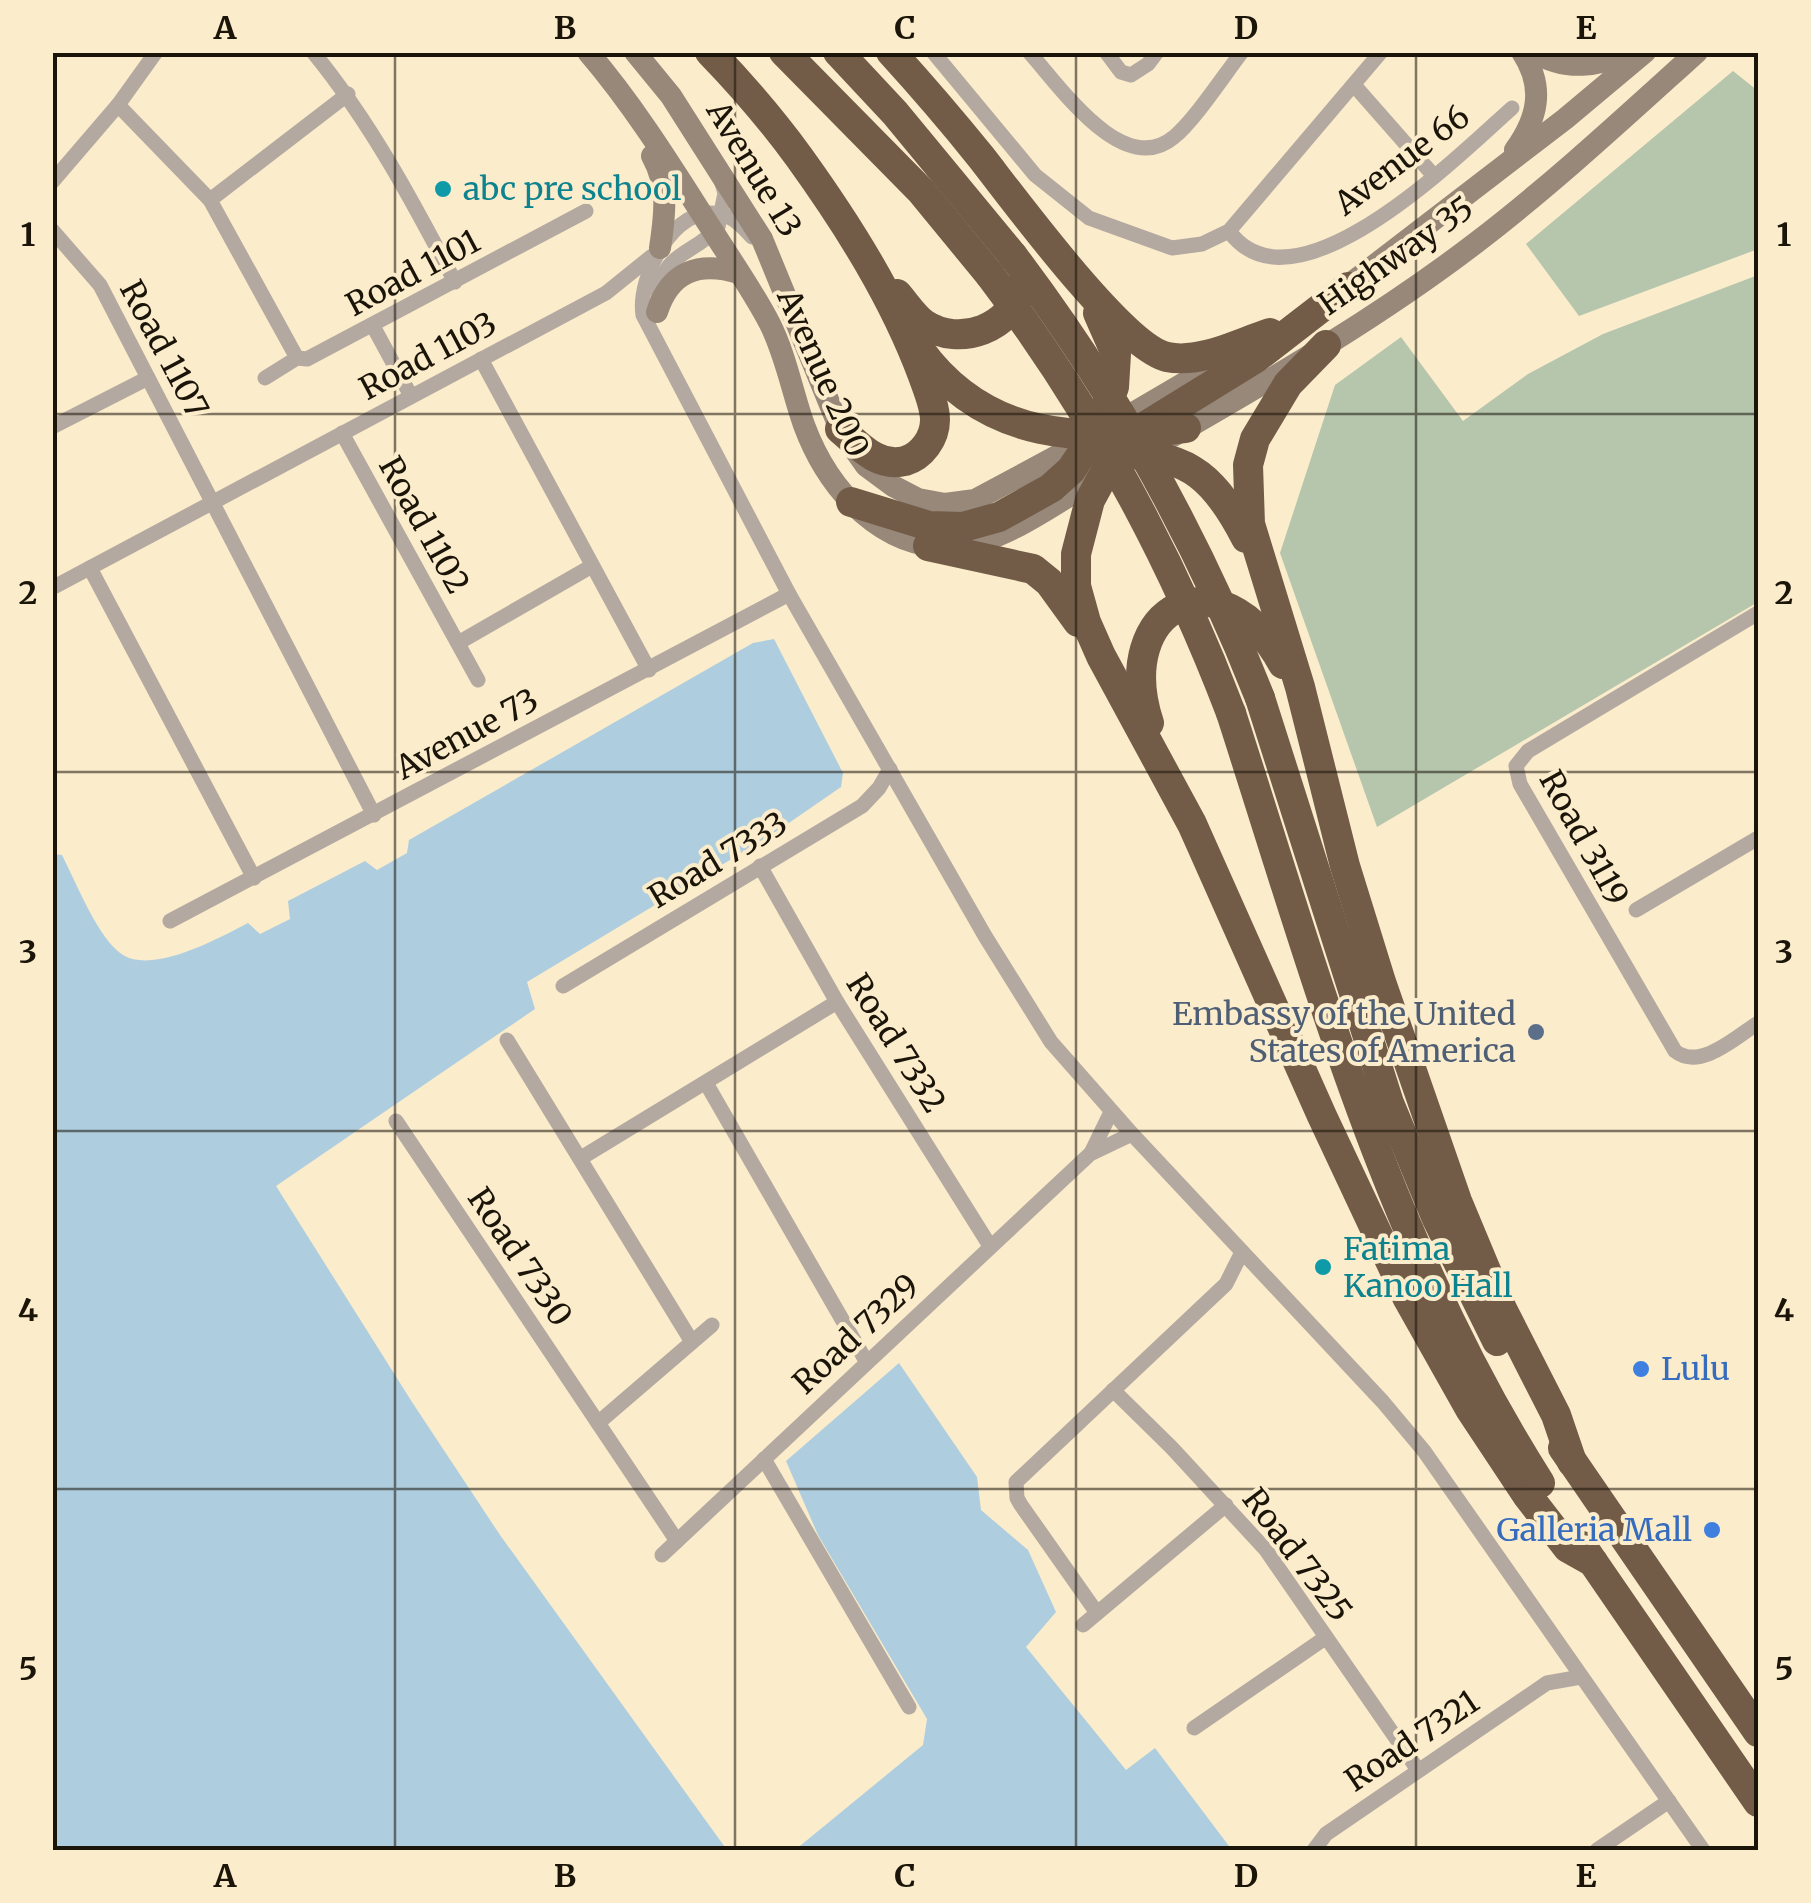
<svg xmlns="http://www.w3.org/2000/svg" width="1811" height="1903" viewBox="0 0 1811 1903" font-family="Merriweather,serif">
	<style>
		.green { fill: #b6c6ad }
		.water { fill: #aecedf }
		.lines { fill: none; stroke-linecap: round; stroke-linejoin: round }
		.street { stroke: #b4a9a0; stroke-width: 15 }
		.secondary { stroke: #98887a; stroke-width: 22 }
		.highway { stroke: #725c48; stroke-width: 30 }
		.highway-bridge { stroke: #725c48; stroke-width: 30 }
		.grid { fill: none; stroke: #1a1409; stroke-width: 2.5; stroke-opacity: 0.55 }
		.culture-dot { fill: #0f9aa8; stroke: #fbeccb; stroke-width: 4 }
		.service-dot { fill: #5c6f8a; stroke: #fbeccb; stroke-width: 4 }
		.shop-dot { fill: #3f7fe0; stroke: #fbeccb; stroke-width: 4 }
		.labels { text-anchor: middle; stroke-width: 8; stroke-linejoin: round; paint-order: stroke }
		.street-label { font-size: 32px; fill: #1a1409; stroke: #fbeccb }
		.culture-label { font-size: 32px; fill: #0d838f; stroke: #fbeccb; text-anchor: start }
		.service-label { font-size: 32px; fill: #4e5e75; stroke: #fbeccb; text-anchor: end }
		.shop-label { font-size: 32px; fill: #366cbe; stroke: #fbeccb; text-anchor: start }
		.neatline { fill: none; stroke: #1a1409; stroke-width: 4 }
		.grid-label { font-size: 32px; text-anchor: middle; font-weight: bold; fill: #1a1409 }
	</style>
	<rect width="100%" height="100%" fill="#fbeccb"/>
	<g class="green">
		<path d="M1733,71L1758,91V249L1579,316L1526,244Z"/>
		<path d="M1758,275V602L1377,827L1280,553L1335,385L1401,337L1463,421L1528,374L1603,334Z"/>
	</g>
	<g class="water">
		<path d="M774,639L843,773L841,787L770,836L527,982L535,1009L276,1186L412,1402L500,1535L727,1850H53V854L62,855C76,882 98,939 123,955C154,974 219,938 248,923L260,934L290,919L288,901L365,861L377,870L407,853L409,840L753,643Z"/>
		<path d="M899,1363L977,1477L981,1510L1028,1550L1056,1612L1026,1647L1126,1770L1155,1748L1232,1850H795L923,1745L927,1719L818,1535L786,1461Z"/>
	</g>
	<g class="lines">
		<g class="street">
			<path d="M313,52C371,123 413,202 455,282"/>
			<path d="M933,52L1035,175L1089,218L1172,248L1202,244L1229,231L1381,52"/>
			<path d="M1029,52C1059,85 1123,180 1174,137C1194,121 1224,75 1242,52"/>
			<path d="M1106,52L1121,72L1131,75L1148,64L1157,52"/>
			<path d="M1354,85L1434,176"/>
			<path d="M118,105L210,200L297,358"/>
			<path d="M52,182L118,105L156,52"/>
			<path d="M210,200L348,94"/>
			<path d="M52,230L100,285L374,815"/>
			<path d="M1229,231C1294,321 1460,154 1512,108"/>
			<path d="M752,237C743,227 734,217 720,214C674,203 637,278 643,315L789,594L985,936L1051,1042L1132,1134L1383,1402L1424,1451L1703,1850"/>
			<path d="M658,298C660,252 695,255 718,227L725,193L721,180"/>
			<path d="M373,326L411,396"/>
			<path d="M481,359L649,670"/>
			<path d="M265,378L297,358L307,359L586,211"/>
			<path d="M52,427L148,378"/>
			<path d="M342,433L478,680"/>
			<path d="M90,568L254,878"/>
			<path d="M52,588L606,293L652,256"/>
			<path d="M1758,613L1528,751L1516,766L1520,784L1675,1051C1700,1071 1736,1037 1758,1023"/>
			<path d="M458,643L592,566"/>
			<path d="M760,866L837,1002L990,1246"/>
			<path d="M1636,910L1758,838"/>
			<path d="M170,921L789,594"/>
			<path d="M563,986L862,806L879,788L890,769"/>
			<path d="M507,1040L692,1342"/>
			<path d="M706,1083L866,1361"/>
			<path d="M396,1121L677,1541"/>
			<path d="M1092,1151L1111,1112"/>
			<path d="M581,1158L837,1002"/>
			<path d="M1113,1390L1172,1448L1266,1550L1418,1770"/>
			<path d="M598,1423L712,1325"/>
			<path d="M764,1459L909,1707"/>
			<path d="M662,1555L1090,1154L1132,1134"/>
			<path d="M1097,1613L1021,1505L1017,1498L1016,1482L1226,1284L1242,1252"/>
			<path d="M1083,1625L1226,1505"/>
			<path d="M1194,1728L1325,1638"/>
			<path d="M1314,1850L1326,1834L1547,1683L1581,1677"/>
			<path d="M1597,1850L1669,1801"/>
		</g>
		<g class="secondary">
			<path d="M588,52C636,108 675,172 714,233C733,263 754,293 770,324C786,356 792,391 804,425C828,490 884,554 960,546C1004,542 1063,499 1102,475"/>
			<path d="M635,52L671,96L762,239L840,429L866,466L893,486L918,499L945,504L975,500L1094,436L1232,355"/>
			<path d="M1534,52C1567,72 1598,66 1633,52"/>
			<path d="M1515,150C1538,118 1545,87 1522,52"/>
			<path d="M652,156C669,187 665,214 660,248"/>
			<path d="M1337,294L1565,119L1645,52"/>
			<path d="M657,312C670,271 699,261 739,273"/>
			<path d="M1173,436C1277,376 1382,315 1477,242C1554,183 1625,117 1697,52"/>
		</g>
		<g class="highway">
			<path d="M710,52C742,85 772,120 799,157C848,225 894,298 923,376C928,390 935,406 935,420C935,438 922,456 905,461C877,468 859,445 840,429"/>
			<path d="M784,52L921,191L990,275"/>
			<path d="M838,52L895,113L1013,256"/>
			<path d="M891,52C922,86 952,121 981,157C1014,199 1122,347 1167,357C1200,364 1239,343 1270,333"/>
			<path d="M1348,287L1256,358L1131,435L1115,454L1090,500L1076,554V586L1086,622L1101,656L1192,824L1322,1116L1408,1299L1470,1409L1527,1495L1568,1548L1593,1562"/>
			<path d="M897,294C905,303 914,317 924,324C960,348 1012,328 1022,286"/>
			<path d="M1326,345L1288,384L1255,439L1248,465L1250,524L1300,687L1345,866L1381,982L1457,1201L1502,1309L1556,1415L1572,1462"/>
			<path d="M920,350C987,442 1084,442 1186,428"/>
			<path d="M1125,454C1191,454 1217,482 1246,538"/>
			<path d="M851,502L929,526L963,527L999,517L1051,488L1071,470L1094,436L1114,387L1116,354L1098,313"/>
			<path d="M928,546L1033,569L1049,582L1078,622"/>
			<path d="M1260,698L1389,1103L1437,1219L1497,1341"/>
			<path d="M1231,713C1316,976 1389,1247 1540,1483"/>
			<path d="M1149,723C1111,607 1220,550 1283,664"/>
			<path d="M1563,1448L1758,1732"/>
			<path d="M1582,1546L1758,1802"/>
		</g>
		<g class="highway-bridge">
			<path d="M1013,256C1116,392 1198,540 1260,698"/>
			<path d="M990,275C1092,410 1171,555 1231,713"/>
		</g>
	</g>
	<path class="grid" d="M395,52V1850M735,52V1850M1076,52V1850M1416,52V1850M52,414H1758M52,772H1758M52,1131H1758M52,1489H1758"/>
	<g class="culture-dot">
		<circle cx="443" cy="189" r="10"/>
		<circle cx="1323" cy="1267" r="10"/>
	</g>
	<circle class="service-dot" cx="1536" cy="1032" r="10"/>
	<g class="shop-dot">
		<circle cx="1641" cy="1369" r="10"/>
		<circle cx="1712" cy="1530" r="10"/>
	</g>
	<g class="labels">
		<g class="street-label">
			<text transform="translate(1402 160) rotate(-37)" y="11">Avenue 66</text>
			<text transform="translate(754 169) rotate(59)" y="11">Avenue 13</text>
			<text transform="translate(1396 256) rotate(-35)" y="11">Highway 35</text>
			<text transform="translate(413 273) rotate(-28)" y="11">Road 1101</text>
			<text transform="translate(164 349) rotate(62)" y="11">Road 1107</text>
			<text transform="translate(428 356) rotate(-28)" y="11">Road 1103</text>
			<text transform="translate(823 373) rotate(66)" y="11">Avenue 200</text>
			<text transform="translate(424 525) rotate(61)" y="11">Road 1102</text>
			<text transform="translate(467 734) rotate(-28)" y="11">Avenue 73</text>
			<text transform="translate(1584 838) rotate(61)" y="11">Road 3119</text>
			<text transform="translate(718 860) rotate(-31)" y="11">Road 7333</text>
			<text transform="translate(896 1043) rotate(58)" y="11">Road 7332</text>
			<text transform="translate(520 1257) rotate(56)" y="11">Road 7330</text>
			<text transform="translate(856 1334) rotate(-43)" y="11">Road 7329</text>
			<text transform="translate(1297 1555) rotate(53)" y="11">Road 7325</text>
			<text transform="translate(1412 1741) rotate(-34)" y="11">Road 7321</text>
		</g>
		<g class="culture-label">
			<text x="463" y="200">abc pre school</text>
			<text x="1343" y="1260">Fatima<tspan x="1343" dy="37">Kanoo Hall</tspan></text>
		</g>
		<g class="service-label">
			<text x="1516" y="1025">Embassy of the United<tspan x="1516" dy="37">States of America</tspan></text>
		</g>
		<g class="shop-label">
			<text x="1661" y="1380">Lulu</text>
			<text x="1692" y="1541" text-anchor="end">Galleria Mall</text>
		</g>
	</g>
	<rect width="1811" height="1903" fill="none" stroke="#fbeccb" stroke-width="110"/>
	<rect x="55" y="55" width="1701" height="1793" class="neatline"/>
	<g class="grid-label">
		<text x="225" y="39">A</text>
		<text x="565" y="39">B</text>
		<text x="905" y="39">C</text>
		<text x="1246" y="39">D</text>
		<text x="1586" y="39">E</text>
		<text x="28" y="246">1</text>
		<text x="1784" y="246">1</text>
		<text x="28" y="604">2</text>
		<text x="1784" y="604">2</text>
		<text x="28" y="963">3</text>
		<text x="1784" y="963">3</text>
		<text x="28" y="1321">4</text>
		<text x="1784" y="1321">4</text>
		<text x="28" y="1680">5</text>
		<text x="1784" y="1680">5</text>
		<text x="225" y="1887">A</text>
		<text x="565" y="1887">B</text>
		<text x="905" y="1887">C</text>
		<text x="1246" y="1887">D</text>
		<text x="1586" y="1887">E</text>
	</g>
</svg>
